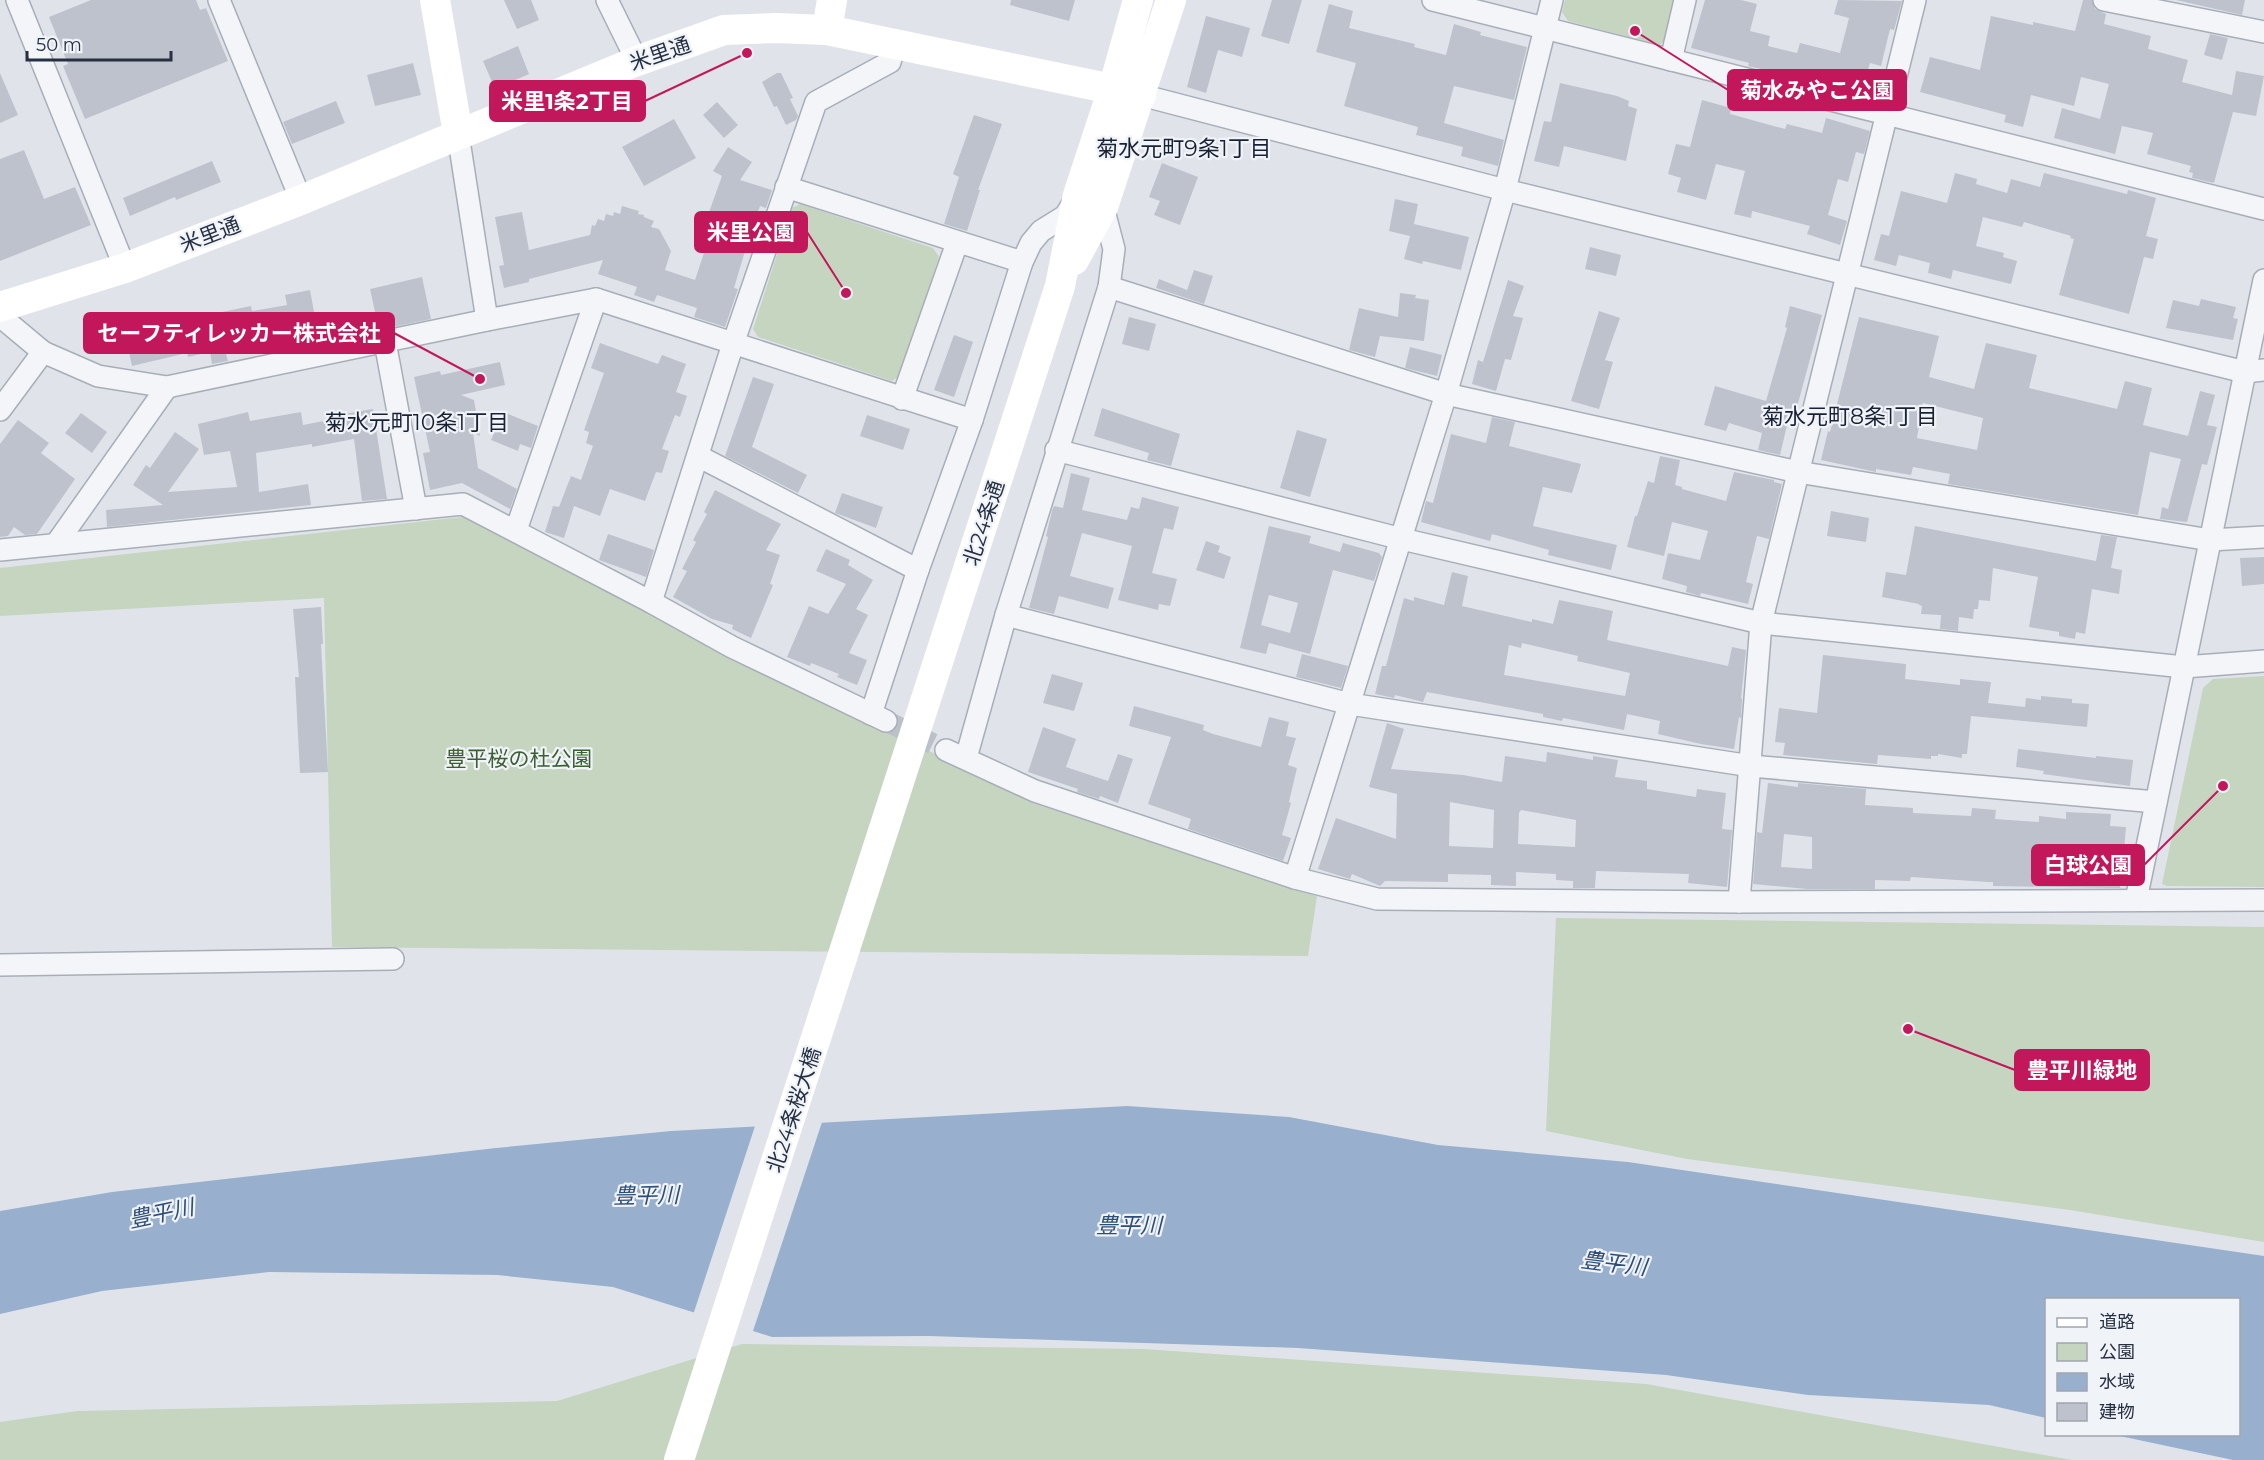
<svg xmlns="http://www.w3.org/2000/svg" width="2264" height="1460" viewBox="0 0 2264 1460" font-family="Montserrat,'Noto Sans JP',sans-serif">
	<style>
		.green { fill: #c5d5c0 }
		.water { fill: #98b0cd }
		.pier { fill: #e0e4ea }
		.building { fill: #bdc2cd; fill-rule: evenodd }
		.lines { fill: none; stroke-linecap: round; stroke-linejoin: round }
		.street-tunnel { stroke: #bbc0c9; stroke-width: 21; stroke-dasharray: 21 10; stroke-linecap: butt }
		.street-casing { stroke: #a8aeb8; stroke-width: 24 }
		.street { stroke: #f3f5f8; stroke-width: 21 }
		.secondary { stroke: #fff; stroke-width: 30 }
		.labels { text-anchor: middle; stroke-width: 4.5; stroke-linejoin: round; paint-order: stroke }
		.street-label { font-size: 21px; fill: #273043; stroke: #f0f3f7 }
		.park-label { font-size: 21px; fill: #3a6033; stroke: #f0f3f7 }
		.neighbourhood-label { font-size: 22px; fill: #192134; stroke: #f0f3f7 }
		.water-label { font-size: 22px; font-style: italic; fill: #2e4e7a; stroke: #f0f3f7 }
		.leader { fill: none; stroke: #c2185b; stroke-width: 2 }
		.callout-dot { fill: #c2185b; stroke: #f0f3f7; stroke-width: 2 }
		.callout { fill: #c2185b; stroke: #c2185b; stroke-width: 2 }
		.callout-label { font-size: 22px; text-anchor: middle; font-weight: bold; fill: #fff }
	</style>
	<rect width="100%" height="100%" fill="#e0e4ea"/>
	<g class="green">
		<path d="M1565,0H1674L1665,40L1660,45L1568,21L1562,12Z"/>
		<path d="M800,204L933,248L939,257L900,376L892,381L758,337L753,329L792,208Z"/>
		<path d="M462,517L1035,804L1317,896L1308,956L332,947L324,598L0,616V568Z"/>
		<path d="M2264,676V887L2167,886L2162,884L2203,688L2213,679Z"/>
		<path d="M1556,918L2264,927V1242L2070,1210L1687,1159L1546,1131Z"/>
		<path d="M742,1344L1144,1349L1646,1384L2072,1460H0V1422L77,1411L557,1401Z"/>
	</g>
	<path class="water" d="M1127,1106L1289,1117L1438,1145L1628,1162L2264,1256V1460H2233L2115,1435L2238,1434V1300H2046V1418L1989,1405L1808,1395L1666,1375L1298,1348L929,1336L772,1337L613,1287L497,1275L269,1272L102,1291L0,1314V1211L112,1192L496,1148L671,1131Z"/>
	<path class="pier" d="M823,1119L752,1334L693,1315L756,1123Z"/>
	<g class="building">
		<path d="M91,0H196L200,10L206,8L228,61L85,119L63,66L68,64L49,17Z"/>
		<path d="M504,0H531L539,20L517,29Z"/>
		<path d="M1011,0H1075L1069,21L1010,5Z"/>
		<path d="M1272,0H1302L1289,44L1261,36Z"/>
		<path d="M1705,0H1741L1757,4L1750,31L1770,36L1768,46L1797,53L1800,43L1840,53L1849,18L1834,14L1838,0L1902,1L1894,30L1890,29L1881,66L1870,63L1862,90L1803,74L1802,77L1788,73L1787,75L1748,66L1749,63L1691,48Z"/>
		<path d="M2083,0H2092L2095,9L2106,14L2104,24L2151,36L2148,49L2188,60L2182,82L2232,95L2236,71L2264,76L2256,116L2233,112L2214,183L2192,178L2193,173L2189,172L2191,166L2147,154L2153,133L2122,126L2115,154L2054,138L2062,108L2100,119L2109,84L2081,77L2074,106L2031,95L2023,127L2004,122L2006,115L1920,92L1930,57L1980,70L1991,16L2033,25V22L2075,31Z"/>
		<path d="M2176,0H2245L2242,15Z"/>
		<path d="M1329,4L1353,11L1349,28L1415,44L1414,47L1446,55L1454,24L1481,32L1480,35L1527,47L1514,100L1454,86L1444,123L1504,140L1498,166L1461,156L1463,147L1416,135L1418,127L1344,106L1356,63L1316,52Z"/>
		<path d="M1206,16L1250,28L1242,57L1218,50L1206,93L1187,87Z"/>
		<path d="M2210,34L2228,38L2222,60L2204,55Z"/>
		<path d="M518,46L529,74L495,89L483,61Z"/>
		<path d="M413,63L421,95L375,106L367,75Z"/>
		<path d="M0,73L18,115L0,123Z"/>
		<path d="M777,73H781L793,98L790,99L798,116L796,120L786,125L777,106L774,107L762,82Z"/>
		<path d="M1560,83L1617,96L1629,101L1628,106L1637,109L1626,161L1564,146L1559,167L1534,161L1544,121L1551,122Z"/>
		<path d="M1702,100L1731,108L1730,114L1785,129L1787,124L1822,133L1826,118L1870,131L1864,154L1856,152L1848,182L1838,179L1828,215L1847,221L1840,245L1807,234L1810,226L1752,211L1751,218L1734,214L1745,171L1716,164L1706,200L1677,192L1681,178L1668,174L1676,144L1690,147Z"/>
		<path d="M336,101L345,123L292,144L283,122Z"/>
		<path d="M717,102L738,125L724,138L703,115Z"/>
		<path d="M974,115L1002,124L978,190H980L967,231L944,224L959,177L953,174Z"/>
		<path d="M674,119L696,158L644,186L622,147Z"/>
		<path d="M728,147L752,162L740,180L772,190L766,208L760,206L748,241L734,288L738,289L725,327L694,317L697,308L657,295L654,302L634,295L637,287L598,274L603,260L529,279V282L504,288L499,266L504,265L495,217L522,212L529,250L590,235L592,225L595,226L598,219L604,221L606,214L613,216L614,212L620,214L622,206L639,211L638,214L644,215V217L654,221L651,227L659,229L671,251L665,270L695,280L716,217L708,215L722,176L713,171Z"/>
		<path d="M24,150L44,199L75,187L91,225L0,261V159Z"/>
		<path d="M212,161L221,182L176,200L175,197L130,216L123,198Z"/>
		<path d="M1162,163L1198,177L1180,225L1154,215L1160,201L1149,197Z"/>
		<path d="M1955,173L1977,179L1976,184L2007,193L2011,179L2040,187L2044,173L2127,194L2128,190L2156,198L2146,236L2158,239L2153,259L2144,257L2129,314L2059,295L2074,239L2070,238L2071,236L2024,222L2022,227L1983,217L1976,246L2004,253L2003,257L2017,261L2011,284L1953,270L1951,279L1928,273L1930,263L1899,255L1896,266L1874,260L1881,234L1889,236L1901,191L1947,203Z"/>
		<path d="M1395,199L1418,204L1414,224L1469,237L1461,270L1423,261L1422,264L1404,259L1410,236L1389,231Z"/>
		<path d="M1590,247L1621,255L1616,276L1585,269Z"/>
		<path d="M1194,270L1213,276L1204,304L1156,288L1159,279L1187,290Z"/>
		<path d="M422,277L431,319L379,330L370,289Z"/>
		<path d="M1508,280L1524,286L1513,316L1523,318L1511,360L1505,359L1496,391L1472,384L1478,360L1483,362Z"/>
		<path d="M310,290L318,334L293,338L292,335L236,346L225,350L228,361L212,364L210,352L188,357L187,353L132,366L125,334L140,330L139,327L146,325V323L174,316L175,320L193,316V318L251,306L252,311L287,305L285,295Z"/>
		<path d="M1400,293L1416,295L1415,298L1429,300L1424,341L1380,336L1375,357L1349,350L1359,308L1398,317Z"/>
		<path d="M2201,299L2236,307L2233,318L2238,319L2233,340L2166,328L2173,300L2199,306Z"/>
		<path d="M1790,306L1822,315L1794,418L1789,417L1780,455L1758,450L1762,433L1729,423L1726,431L1704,425L1715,386L1766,401L1787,328L1785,327Z"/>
		<path d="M1599,311L1620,318L1605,360L1613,362L1599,409L1571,401Z"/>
		<path d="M1129,317L1156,324L1149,351L1122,344Z"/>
		<path d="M1859,317L1939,336L1929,377L1974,389L1986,343L2037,355L2029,388L2117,409L2125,381L2152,388L2143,425L2188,436L2200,391L2215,395L2207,425L2217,427L2207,465L2202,464L2187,522L2160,519L2162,507L2168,509L2181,459L2150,452L2138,515L1948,484L1950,474L1913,467L1911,475L1876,469V472L1821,460L1828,431L1830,432ZM1923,403L1983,418L1977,450L1917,438Z"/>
		<path d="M954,335L973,342L954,397L934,390Z"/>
		<path d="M600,343L658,364L662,355L686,364L676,392L687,396L680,417L675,415L662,449L669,451L662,473L656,472L645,501L610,489L600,516L574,506L564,538L545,532L553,506L559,507L571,476L581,480L593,446L586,443L589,432L584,430L604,373L591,368Z"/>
		<path d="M1410,347L1442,355L1437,376L1405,368Z"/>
		<path d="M500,362L505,385L461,395L474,400L480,436L473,433L478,468L517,489L510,509L462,483L430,490L423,453L430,452L414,377L440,371L441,375Z"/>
		<path d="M753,377L774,384L752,447L807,475L798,493L725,456Z"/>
		<path d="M1102,408L1180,434L1171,466L1147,460L1149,453L1094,436Z"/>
		<path d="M373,409L387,499L362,501L354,439L312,447V444L256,453L259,492L308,484L311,505L107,527L106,510L163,505L133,485L146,465L150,468L175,432L199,449L168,492L237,487L230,451L204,455L198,424L248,412L250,421L301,412L303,425L339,418L338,415Z"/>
		<path d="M503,412L538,426L531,448L520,444L518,451L491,440Z"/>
		<path d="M81,413L107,432L92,453L65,433Z"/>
		<path d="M867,415L910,429L903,450L860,436Z"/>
		<path d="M1492,417L1515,422L1509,446L1581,464L1572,493L1543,487L1533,526L1617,545L1611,570L1548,555L1549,550L1492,534L1490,541L1421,522L1426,501L1433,503L1451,434L1486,443Z"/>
		<path d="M18,420L49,443L41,453L75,479L37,534L25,535L14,527L8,536L0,537V444Z"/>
		<path d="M1297,430L1327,439L1310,497L1280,488Z"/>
		<path d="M1660,456L1680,460L1675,485L1682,487V489L1726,501L1734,472L1774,480V482L1782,484L1769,539L1757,536L1746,582L1753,584L1748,604L1701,593L1700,596L1686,592L1687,586L1662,579L1668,553L1700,560L1708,531L1672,522L1664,556L1627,547L1635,516H1637L1648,481L1654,483Z"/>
		<path d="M1071,473L1090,478L1082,510L1127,520L1131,507L1139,509L1142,497L1179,507L1173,530L1164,528L1152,573L1177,579L1170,606L1159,604L1158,610L1118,600L1132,546L1082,533L1070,576L1114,588L1108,609L1059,596L1054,614L1029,608L1048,537L1046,536L1052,511L1054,506L1063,508Z"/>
		<path d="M715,490L781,524L766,550L780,555L770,584L773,585L751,638L732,629L733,625L712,619L673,597L687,571L682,569L696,542L693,540L707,514L704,512Z"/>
		<path d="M842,493L883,507L876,528L835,513Z"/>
		<path d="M1831,511L1869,518L1866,542L1827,536Z"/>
		<path d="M1269,526L1311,536L1309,543L1340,552L1343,543L1379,553L1382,557L1374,581L1333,570L1310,654L1269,643L1266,654L1240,648ZM1269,595L1298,603L1290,633L1261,625Z"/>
		<path d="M1915,526L2096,561L2101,535L2117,537L2111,568L2122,570L2119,594L2092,589L2085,634L2076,632L2075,639L2059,636V632L2029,627L2038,577L1993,568L1990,601L1979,600L1978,609H1974L1973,619L1959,617L1958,631L1940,629L1941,615L1921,614L1922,606L1919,605V604L1882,597L1886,572L1906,575Z"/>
		<path d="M608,534L654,550L646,577L599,560Z"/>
		<path d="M1206,541L1220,546L1218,552L1231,557L1224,579L1196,570Z"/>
		<path d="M826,549L850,560L848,565L873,580L856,609L868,615L849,653L867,660L857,685L837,677L839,674L811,663L810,666L787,657L809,606L828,614L846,584L816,571Z"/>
		<path d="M2264,557V584L2242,586L2240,558Z"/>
		<path d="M1452,572L1468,576L1462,606L1532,622V619L1553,624L1559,600L1613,611L1607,640L1728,666L1732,647L1746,650L1741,698L1742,699L1741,718L1739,717L1734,749L1701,744L1658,734L1660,721L1627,714L1624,730L1563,718L1562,721L1543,717V714L1427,692L1423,702L1395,695L1394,698L1375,694L1382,666H1386L1404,598L1414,601V597L1444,605ZM1522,643L1578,656L1577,661L1630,673L1625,696L1504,675L1509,645L1521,648Z"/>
		<path d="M321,607L323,644H321L328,772L300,773L295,677H299L293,609Z"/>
		<path d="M1302,654L1348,666L1341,688L1296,677Z"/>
		<path d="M1823,655L1906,664L1905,679L1960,685V679L1991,682L1988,703L2025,707L2026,698L2041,700V696L2072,699V703L2089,704L2087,727L1971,716L1967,754H1962V758L1938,754V756H1931V759L1878,755L1877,764L1783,755L1785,743L1775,742L1779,708L1817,713Z"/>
		<path d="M1052,674L1083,683L1074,711L1043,703Z"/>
		<path d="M1134,706L1204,725L1203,730L1213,734L1261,747L1269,717L1289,722L1286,736L1296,738L1288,765L1297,768L1289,802L1291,803L1282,835L1291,838L1283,861L1188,829L1191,819L1148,804L1171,737L1129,726Z"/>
		<path d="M1387,723L1404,729L1391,769L1463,775L1502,782L1505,756L1546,762L1547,752L1593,760V756L1618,760L1615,777L1647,781V789L1696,797L1697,789L1726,793L1722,829L1732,830L1727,887L1688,883L1689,874L1596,871L1595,888H1573V881L1556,880V874L1516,872V886L1491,885V875L1448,874V882L1385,881L1380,886L1352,874L1350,879L1318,869L1336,818L1396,839L1397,794L1369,787ZM1450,802L1494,810L1493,848L1449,846ZM1521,810L1576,820L1575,847L1518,844L1519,813Z"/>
		<path d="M1043,727L1076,739L1066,767L1108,781L1118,754L1133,759L1118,803L1100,796L1099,799L1077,792L1078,789L1028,772Z"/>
		<path d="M2018,749L2096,758V756L2133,760L2130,786L2043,774L2044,771L2016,767Z"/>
		<path d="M1768,783L1798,787V783L1866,789L1865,805L1913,808V813L1971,816L1972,808L1996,810L1995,819L2039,822V816L2066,819V812L2111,814L2110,826L2126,827L2124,851H2120V888L1993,886V882H1988L1911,877L1910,881L1875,880V889H1807L1753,884L1757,832L1762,833ZM1784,834L1812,837V869L1781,867Z"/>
	</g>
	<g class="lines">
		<path class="street-tunnel" d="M886,721L946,750"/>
		<defs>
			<g id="street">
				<path d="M17,0L125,268"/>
				<path d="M219,0L301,200"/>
				<path d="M607,0L637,61"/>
				<path d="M1433,0L2264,209"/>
				<path d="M2104,0L2264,32"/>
				<path d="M1671,60L1685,0"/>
				<path d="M1141,95L1505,190L2245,372L2264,370"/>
				<path d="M458,134L487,320"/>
				<path d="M786,187L1022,262"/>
				<path d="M1109,287L1446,394L1798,472L2210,540L2264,537"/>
				<path d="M0,316L43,352L98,376L167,387L487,320L596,299L972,420"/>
				<path d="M385,342L416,509"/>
				<path d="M902,399L957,243"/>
				<path d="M0,410L43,352"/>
				<path d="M1056,450L1402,539L1761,623L2184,667L2264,661"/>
				<path d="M698,456L918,570"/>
				<path d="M516,530L596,299"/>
				<path d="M56,544L167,387"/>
				<path d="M0,550L463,504L651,602L732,647L886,721"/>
				<path d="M651,602L733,344L816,102L890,62L895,44"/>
				<path d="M1006,615L1350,704L1751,766L2156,802"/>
				<path d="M871,714L918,570L972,420L1022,262L1031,243L1041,231L1065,216L1075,200"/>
				<path d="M946,750L1035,791L1295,878L1377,899L1739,902L2264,900"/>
				<path d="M966,758L1006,615L1109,287L1114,249L1103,207"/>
				<path d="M1295,878L1446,394L1505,190L1552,0"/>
				<path d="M2136,900L2264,280"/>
				<path d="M1739,902L1761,623L1915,0"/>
				<path d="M0,965L393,959"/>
			</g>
		</defs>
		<use href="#street" class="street-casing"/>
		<use href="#street" class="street"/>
		<g class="secondary">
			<path d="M435,0L458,134"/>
			<path d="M827,30L832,0"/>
			<path d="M1074,260L1103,207L1171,0"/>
			<path d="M0,307L125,268L301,200L637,61L724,30L776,28L827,30L1141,95"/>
			<path d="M679,1460L1060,286L1078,195L1113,89L1138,0"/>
		</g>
	</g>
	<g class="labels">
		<g class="street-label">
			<text transform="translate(660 54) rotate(-19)" y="7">米里通</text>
			<text transform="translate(210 235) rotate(-21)" y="7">米里通</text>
			<text transform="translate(984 523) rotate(-72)" y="7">北24条通</text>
			<text transform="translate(794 1110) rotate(-72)" y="7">北24条桜大橋</text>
		</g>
		<g class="park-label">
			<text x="519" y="766">豊平桜の杜公園</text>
		</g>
		<g class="neighbourhood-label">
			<text x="1184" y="156">菊水元町9条1丁目</text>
			<text x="1850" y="424">菊水元町8条1丁目</text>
			<text x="417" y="430">菊水元町10条1丁目</text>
		</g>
		<g class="water-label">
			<text transform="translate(646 1195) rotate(-1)" y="8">豊平川</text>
			<text transform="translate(161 1213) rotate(-12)" y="8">豊平川</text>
			<text x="1129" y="1233">豊平川</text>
			<text transform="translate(1614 1263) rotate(7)" y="8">豊平川</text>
		</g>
	</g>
	<path class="leader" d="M1635 31L1728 90M747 53L645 101M846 293L807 232M480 379L394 333M2223 786L2144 865M1908 1029L2015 1070"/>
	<g class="callout-dot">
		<circle cx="1635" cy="31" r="6"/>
		<circle cx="747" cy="53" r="6"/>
		<circle cx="846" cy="293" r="6"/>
		<circle cx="480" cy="379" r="6"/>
		<circle cx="2223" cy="786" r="6"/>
		<circle cx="1908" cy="1029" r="6"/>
	</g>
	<g class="callout">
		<rect x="1728" y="70" width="178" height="40" rx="6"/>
		<rect x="490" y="81" width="155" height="40" rx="6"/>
		<rect x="695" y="212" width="112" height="40" rx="6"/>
		<rect x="84" y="313" width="310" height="40" rx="6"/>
		<rect x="2032" y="845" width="112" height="40" rx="6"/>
		<rect x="2015" y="1050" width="134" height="40" rx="6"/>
	</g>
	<g class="callout-label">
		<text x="1817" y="98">菊水みやこ公園</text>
		<text x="567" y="109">米里1条2丁目</text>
		<text x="751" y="240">米里公園</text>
		<text x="239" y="341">セーフティレッカー株式会社</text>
		<text x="2088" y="873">白球公園</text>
		<text x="2082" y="1078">豊平川緑地</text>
	</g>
	<rect x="2045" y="1298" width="195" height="138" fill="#f0f3f7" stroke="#a0a5af" stroke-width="1.5"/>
	<rect x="2057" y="1318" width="30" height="9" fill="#ffffff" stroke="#a0a5af" stroke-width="1.5"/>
	<text x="2099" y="1328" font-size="18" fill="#273043">道路</text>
	<rect x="2057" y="1343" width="30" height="18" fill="#c5d5c0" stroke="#a0a5af" stroke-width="1.5"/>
	<text x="2099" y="1358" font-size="18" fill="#273043">公園</text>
	<rect x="2057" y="1373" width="30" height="18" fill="#98b0cd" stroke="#a0a5af" stroke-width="1.5"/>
	<text x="2099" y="1388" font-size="18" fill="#273043">水域</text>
	<rect x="2057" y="1403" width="30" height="18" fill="#bdc2cd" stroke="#a0a5af" stroke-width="1.5"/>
	<text x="2099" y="1418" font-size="18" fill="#273043">建物</text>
	<path d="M27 51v9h144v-9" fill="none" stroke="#273043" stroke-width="3"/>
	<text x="36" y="51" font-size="18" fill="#273043" stroke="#f0f3f7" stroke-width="4.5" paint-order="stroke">50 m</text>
</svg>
